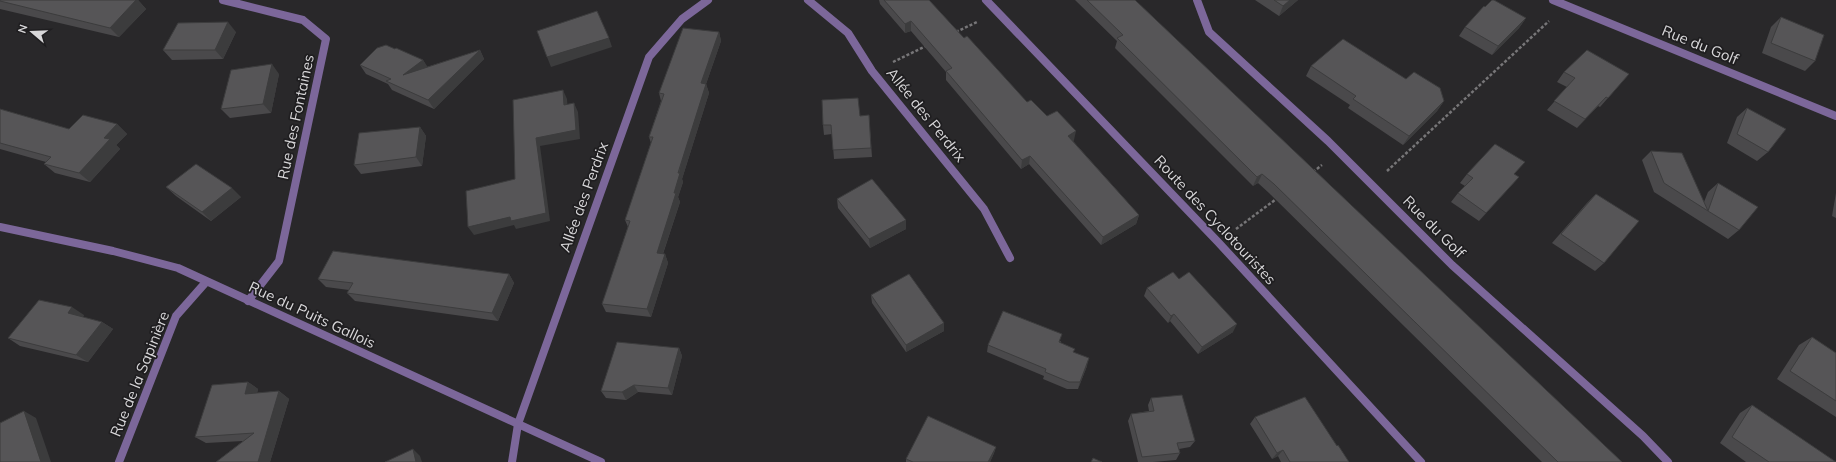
<svg xmlns="http://www.w3.org/2000/svg" width="1836" height="462" viewBox="0 0 1836 462" font-family="Mulish,sans-serif">
	<style>
		.lines { fill: none; stroke-linecap: round; stroke-linejoin: round }
		.path { stroke: #777678; stroke-width: 2.5; stroke-dasharray: 3 2; stroke-linecap: butt }
		.service { stroke: #7c679a; stroke-width: 8 }
		.minor { stroke: #7c679a; stroke-width: 8 }
		.tertiary { stroke: #7c679a; stroke-width: 8 }
		.wall { fill: #4a494b }
		.shaded-wall { fill: #3c3c3d }
		.building { fill: #565557; stroke: #3c3c3d }
		.labels { text-anchor: middle; stroke-width: 3.5; stroke-linejoin: round; paint-order: stroke }
		.street-label { font-size: 15px; fill: #d8d7d9; stroke: #1f1e20 }
	</style>
	<rect width="100%" height="100%" fill="#29282a"/>
	<g class="lines">
		<g class="path">
			<path d="M956,32L977,22"/>
			<path d="M893,62L926,46"/>
			<path d="M1387,171L1549,21"/>
			<path d="M1313,172L1322,165"/>
			<path d="M1236,229L1279,197"/>
		</g>
		<path class="service" d="M512,462L518,424"/>
		<g class="minor">
			<path d="M223,0L303,20L326,39L279,261L248,301"/>
			<path d="M808,0L848,33L872,71L984,209L1010,258"/>
			<path d="M1197,0L1209,32L1328,141L1452,265L1643,436L1668,462"/>
			<path d="M1553,0L1836,116"/>
			<path d="M518,424L649,57L682,19L708,0"/>
			<path d="M119,462L176,316L206,282"/>
		</g>
		<g class="tertiary">
			<path d="M986,0L1218,242L1421,462"/>
			<path d="M0,227L113,251L178,268L601,462"/>
		</g>
	</g>
	<g class="wall">
		<path d="M0,0H138L146,9L119,37L0,9Z"/>
		<path d="M879,0H929L964,38L1027,102L1047,116L1074,140L1073,141L1139,215L1136,224L1101,245L1029,164L1021,169L946,80V72L911,31L905,33L880,4Z"/>
		<path d="M1075,0H1135L1622,462H1542L1269,193L1258,183L1253,186L1115,48L1117,41Z"/>
		<path d="M1255,0H1298L1279,16Z"/>
		<path d="M1485,7L1526,18L1519,28L1492,55L1459,36L1465,27Z"/>
		<path d="M1781,17L1815,61L1805,71L1762,53L1771,27Z"/>
		<path d="M236,32L223,59L172,60L163,50Z"/>
		<path d="M719,32L721,41L706,84L709,93L682,179L683,182L678,197L680,202L663,254H665L668,263L651,317L606,312L602,304L628,227L625,220L651,143L649,137L661,101L659,93Z"/>
		<path d="M395,49L423,60L427,67L480,50L484,59L434,109L392,90L388,84L366,74L360,65Z"/>
		<path d="M1311,66L1406,79L1444,101L1437,111L1403,145L1348,108L1350,105L1306,76Z"/>
		<path d="M1564,72L1629,74L1600,107L1598,106L1577,128L1547,110L1567,87L1557,82Z"/>
		<path d="M279,74L271,113L230,118L221,109Z"/>
		<path d="M1747,108L1768,152L1757,161L1727,143L1737,117Z"/>
		<path d="M0,109L69,129L117,124L127,134L116,145L120,149L90,182L55,173L44,164L46,162L0,149Z"/>
		<path d="M869,115L872,157L834,159L832,134L824,135L823,125L860,116Z"/>
		<path d="M420,127L426,136L422,166L361,174L354,165Z"/>
		<path d="M1651,151L1704,202L1708,192L1718,183L1739,230L1728,239L1654,192L1642,160Z"/>
		<path d="M1467,174H1514L1519,177L1479,221L1451,202L1458,193L1465,186L1460,183Z"/>
		<path d="M166,187L241,197L211,221L176,196Z"/>
		<path d="M1836,193V218L1832,216Z"/>
		<path d="M1596,194L1604,263L1595,271L1552,243L1587,203Z"/>
		<path d="M837,199L906,229L870,248L838,208Z"/>
		<path d="M509,274L514,283L498,321L355,301L347,293L349,290L326,287L318,279Z"/>
		<path d="M1179,279L1233,332L1198,354L1170,321L1168,323L1144,296L1147,288Z"/>
		<path d="M871,295L944,331L906,352L872,303Z"/>
		<path d="M84,315L83,317L102,322L113,329L88,362L20,346L8,338Z"/>
		<path d="M1812,337L1836,353V417L1777,379L1799,345Z"/>
		<path d="M1061,341L1060,343L1074,352L1087,366L1078,389H1067L1043,379L1044,376L987,352L988,345Z"/>
		<path d="M679,348L682,356L672,395L638,392L626,400L606,398L601,391Z"/>
		<path d="M248,382L258,389L257,393L279,391L289,399L270,462H216L243,441L206,443L195,437Z"/>
		<path d="M1151,398L1195,441L1190,447L1179,449L1180,453L1176,460L1153,462H1138L1128,421L1131,414L1149,411L1148,405Z"/>
		<path d="M1752,405L1836,462H1746L1720,443L1740,413Z"/>
		<path d="M1255,417L1337,446L1349,462H1281L1278,456L1272,459L1250,424Z"/>
		<path d="M996,447L994,453L990,462H906V459Z"/>
	</g>
	<g class="shaded-wall">
		<path d="M136,0H138L146,9L119,37L110,28Z"/>
		<path d="M1290,0H1298L1279,16L1283,6Z"/>
		<path d="M1526,18L1519,28L1492,55L1498,46Z"/>
		<path d="M911,21V31L905,33V24Z"/>
		<path d="M228,22L236,32L223,59L215,50Z"/>
		<path d="M719,32L721,41L706,84L709,93L682,179L683,182L678,197L680,202L660,262L657,253L674,193L701,83Z"/>
		<path d="M609,38L612,47L551,67L547,57Z"/>
		<path d="M480,50L484,59L434,109L428,100Z"/>
		<path d="M423,60L429,69L403,75Z"/>
		<path d="M272,64L279,74L271,113L263,104Z"/>
		<path d="M563,90L567,99L568,113L564,105Z"/>
		<path d="M1606,97L1598,106L1577,128L1585,119Z"/>
		<path d="M1444,101L1437,111L1403,145L1409,136Z"/>
		<path d="M574,103L578,112L580,139L540,146L550,221L516,229L514,225L474,235L468,227L510,217L536,138Z"/>
		<path d="M117,124L127,134L116,145L120,149L90,182L79,173L104,138Z"/>
		<path d="M420,127L426,136L422,166L416,157Z"/>
		<path d="M1076,131L1074,140L1066,145L1068,136Z"/>
		<path d="M1030,156L1029,164L1021,169L1022,160Z"/>
		<path d="M1262,174L1258,183L1253,186L1257,177Z"/>
		<path d="M1519,177L1511,186L1479,221L1486,213Z"/>
		<path d="M232,188L241,197L211,221L202,212Z"/>
		<path d="M1139,215L1136,224L1101,245L1103,237Z"/>
		<path d="M906,220V229L870,248L869,239Z"/>
		<path d="M665,254L668,263L651,317L647,309Z"/>
		<path d="M509,274L514,283L498,321L492,313Z"/>
		<path d="M72,307L84,315L80,321L68,313Z"/>
		<path d="M1174,314L1170,321L1168,323L1171,316Z"/>
		<path d="M102,322L113,329L88,362L76,355Z"/>
		<path d="M944,323V331L906,352V345Z"/>
		<path d="M1237,324L1233,332L1198,354L1202,347Z"/>
		<path d="M679,348L682,356L672,395L668,388Z"/>
		<path d="M1089,358L1087,366L1078,389L1080,382Z"/>
		<path d="M248,382L258,389L255,401L245,394Z"/>
		<path d="M634,385L638,392L626,400L622,392Z"/>
		<path d="M279,391L289,399L270,462H258Z"/>
		<path d="M24,411L36,418L51,462H41Z"/>
		<path d="M996,447L994,453L990,462H988Z"/>
		<path d="M413,449L420,456L422,462H416Z"/>
		<path d="M1283,450L1278,456L1272,459L1277,453Z"/>
	</g>
	<g class="building">
		<path d="M0,0H136L110,28L0,1Z"/>
		<path d="M884,0H929L964,38L967,36L1027,102L1031,100L1047,116L1057,111L1076,131L1068,136L1139,215L1103,237L1030,156L1022,160L946,71L952,68L911,21L905,24Z"/>
		<path d="M1087,0H1135L1622,462H1558L1274,184L1262,174L1257,177L1117,38L1123,35Z"/>
		<path d="M1274,0H1290L1283,6Z"/>
		<path d="M1492,0H1494L1526,18L1498,46L1465,27L1484,6L1485,7Z"/>
		<path d="M597,11L609,38L547,57L537,31Z"/>
		<path d="M1781,17L1824,35L1815,61L1771,43Z"/>
		<path d="M228,22L215,50H163L178,23Z"/>
		<path d="M683,28L719,32L701,83L706,84L678,173H680L674,193H676L657,253L665,254L647,309L602,304L630,221L625,220L653,137H649L664,94L659,93Z"/>
		<path d="M1343,39L1406,79L1414,72L1440,88L1444,101L1409,136L1353,99L1356,96L1311,66Z"/>
		<path d="M386,45L395,49L396,48L423,60L403,75L480,50L428,100L386,81L391,79L360,65L377,48Z"/>
		<path d="M1587,50L1629,74L1608,98L1606,97L1585,119L1554,101L1575,78L1564,72Z"/>
		<path d="M272,64L263,104L221,109L231,70Z"/>
		<path d="M563,90L564,105L574,103L576,130L536,138L546,213L511,221L510,217L468,227L466,191L515,179L513,100Z"/>
		<path d="M858,98L860,116L869,115L871,148L833,150L831,125H823L822,100Z"/>
		<path d="M1747,108L1786,129L1768,152L1737,134Z"/>
		<path d="M0,109L69,129L83,115L117,124L104,138L110,139L79,173L44,164L51,157L0,143Z"/>
		<path d="M420,127L416,157L354,165L359,133Z"/>
		<path d="M1495,144L1525,162L1514,174L1519,177L1486,213L1458,193L1473,178L1467,174Z"/>
		<path d="M1651,151L1682,153L1708,211L1664,183Z"/>
		<path d="M196,164L232,188L202,212L166,187Z"/>
		<path d="M872,179L906,220L869,239L837,199Z"/>
		<path d="M1718,183L1758,207L1739,230L1708,211Z"/>
		<path d="M1596,194L1639,221L1604,263L1561,234Z"/>
		<path d="M333,251L509,274L492,313L347,293L353,283L318,279Z"/>
		<path d="M1173,272L1179,279L1189,272L1237,324L1202,347L1174,314L1171,316L1147,288Z"/>
		<path d="M909,274L944,323L906,345L871,295Z"/>
		<path d="M39,300L72,307L68,313L102,322L76,355L8,338Z"/>
		<path d="M1003,311L1062,334L1059,342L1075,349L1073,352L1089,358L1080,382H1069L1045,372L1046,369L988,345Z"/>
		<path d="M1812,337L1836,353V401L1790,371Z"/>
		<path d="M617,342L679,348L668,388L634,385L622,392L601,391Z"/>
		<path d="M248,382L245,394L279,391L258,462H216L254,433L195,437L212,385Z"/>
		<path d="M1182,395L1195,441L1177,443L1180,453L1142,457L1131,414L1154,411L1151,398Z"/>
		<path d="M1305,397L1337,446L1338,445L1349,462H1290L1283,450L1277,453L1255,417Z"/>
		<path d="M1752,405L1836,462H1769L1732,437Z"/>
		<path d="M24,411L41,462H0V423Z"/>
		<path d="M928,416L996,447L988,462H913L906,459Z"/>
		<path d="M413,449L416,462H385Z"/>
		<path d="M1093,458L1102,462H1091Z"/>
	</g>
	<g class="labels">
		<g class="street-label">
			<text transform="translate(1700 45) rotate(22)" y="5">Rue du Golf</text>
			<text transform="translate(926 115) rotate(51)" y="5">Allée des Perdrix</text>
			<text transform="translate(296 117) rotate(-78)" y="5">Rue des Fontaines</text>
			<text transform="translate(584 197) rotate(-70)" y="5">Allée des Perdrix</text>
			<text transform="translate(1215 220) rotate(47)" y="5">Route des Cyclotouristes</text>
			<text transform="translate(1434 227) rotate(45)" y="5">Rue du Golf</text>
			<text transform="translate(312 315) rotate(25)" y="5">Rue du Puits Gallois</text>
			<text transform="translate(140 374) rotate(-68)" y="5">Rue de la Sapinière</text>
		</g>
	</g>
	<g transform="translate(32 32) rotate(289)" stroke="#1f1e20" stroke-width="3" paint-order="stroke">
	<path d="M0-3L7 15L0 10L-7 15Z" fill="#d8d7d9"/>
	<text y="-6" font-size="11" font-weight="bold" text-anchor="middle" fill="#d8d7d9">N</text>
	</g>
</svg>
